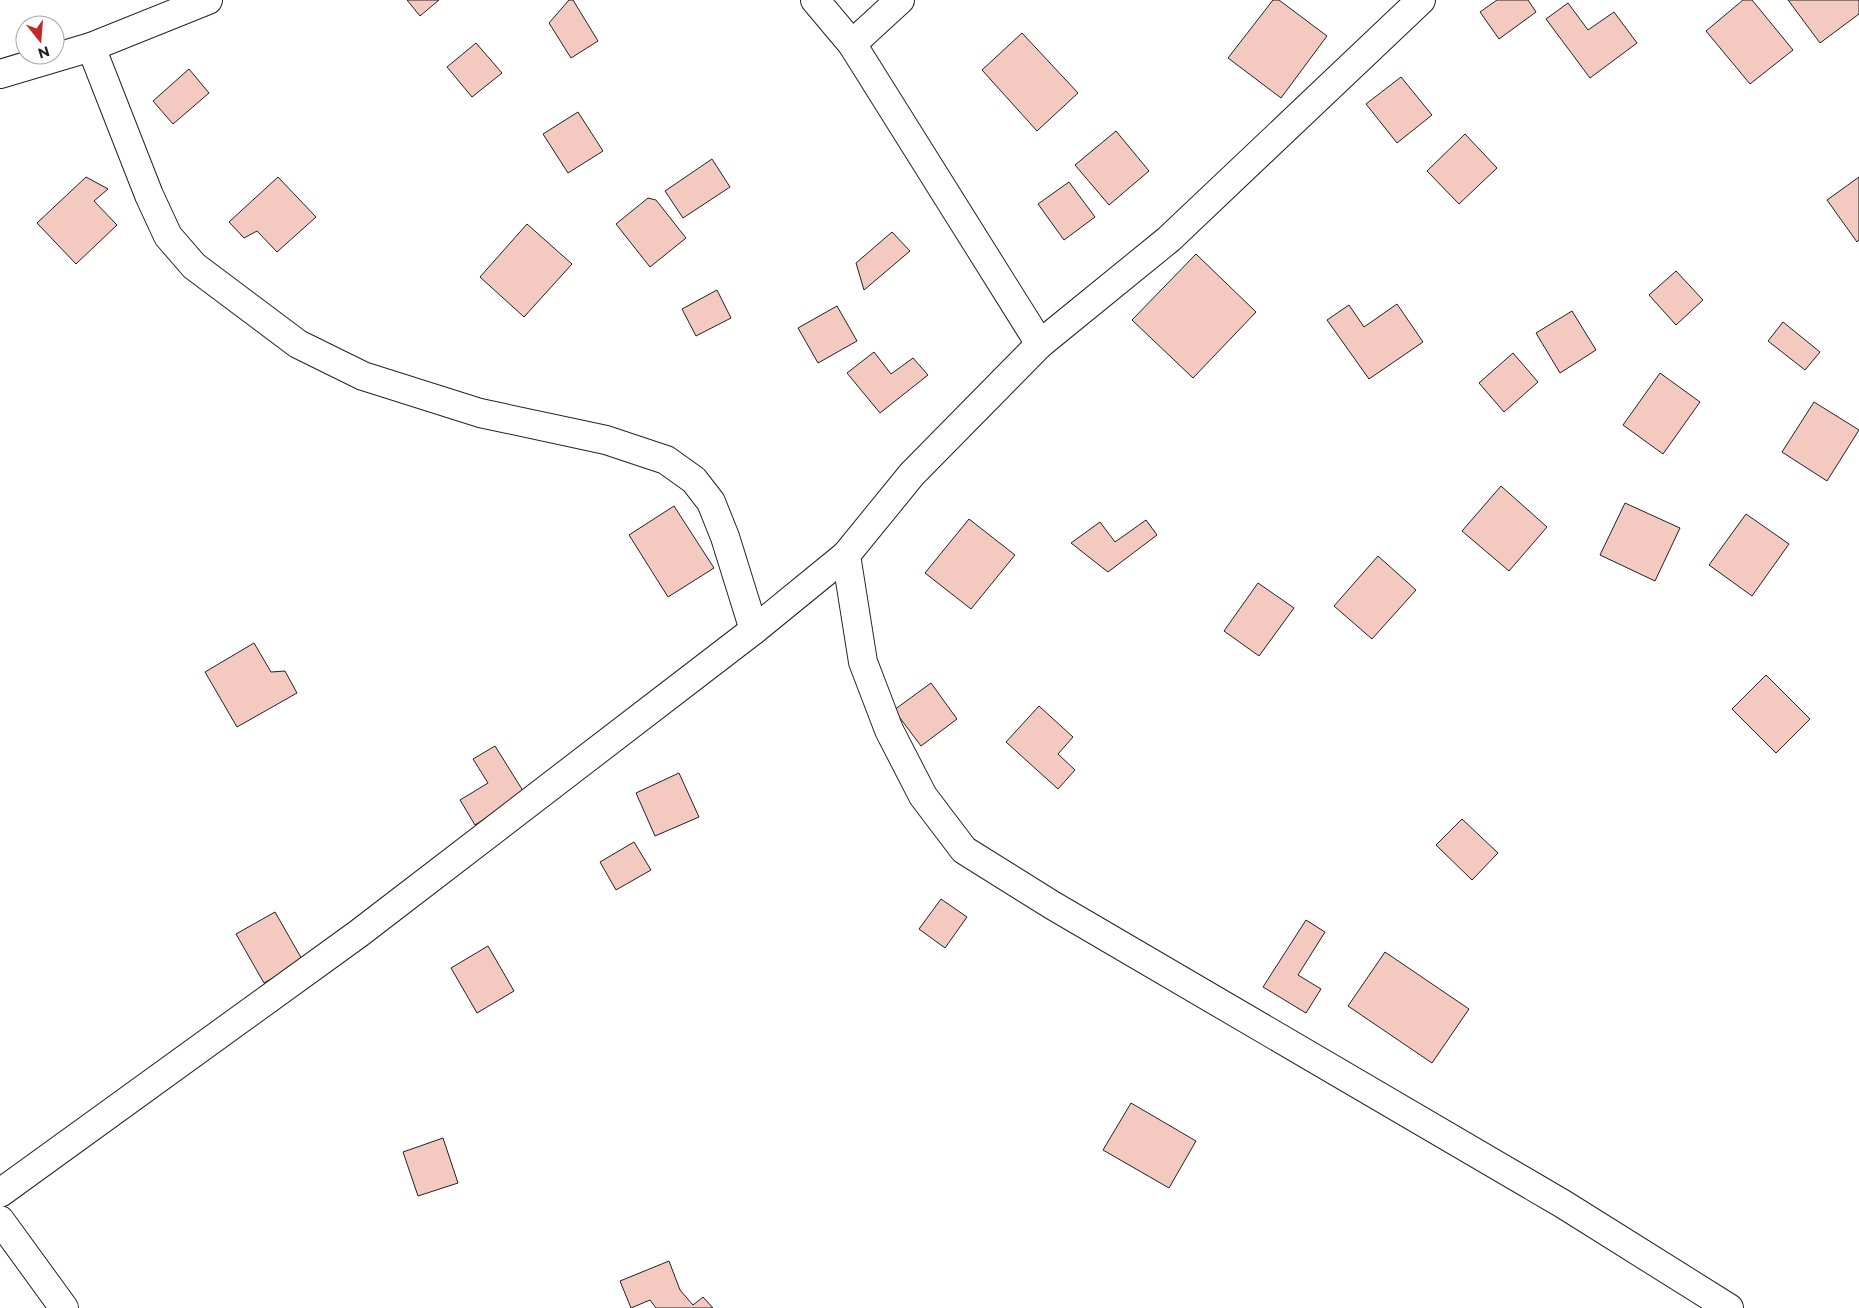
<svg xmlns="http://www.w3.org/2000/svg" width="1859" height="1308" viewBox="0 0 1859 1308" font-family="Montserrat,sans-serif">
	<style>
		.building { fill: #f3c9c0; stroke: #222 }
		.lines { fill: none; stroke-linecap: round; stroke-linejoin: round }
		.street-casing { stroke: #222; stroke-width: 30 }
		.street { stroke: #fff; stroke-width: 28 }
	</style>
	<rect width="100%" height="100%" fill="#fff"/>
	<g class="building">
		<path d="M407,0H439L420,16Z"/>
		<path d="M569,0H573L598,41L571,58L549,23Z"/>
		<path d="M1273,0H1279L1327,36L1281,98L1228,58Z"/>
		<path d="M1497,0H1528L1536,12L1499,39L1480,12Z"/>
		<path d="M1743,0H1752L1793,50L1750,84L1706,31Z"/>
		<path d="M1788,0H1859V14L1820,43Z"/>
		<path d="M1568,3L1588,30L1614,12L1637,43L1590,78L1546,19Z"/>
		<path d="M1022,33L1078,93L1037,131L982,70Z"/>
		<path d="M476,43L502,73L472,97L447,67Z"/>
		<path d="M189,69L209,93L173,124L153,101Z"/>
		<path d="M1401,77L1432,115L1397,143L1366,104Z"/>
		<path d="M578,112L603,151L568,173L543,134Z"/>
		<path d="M1116,131L1149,171L1109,205L1075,165Z"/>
		<path d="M1465,134L1497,168L1459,204L1427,171Z"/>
		<path d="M712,159L730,187L683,218L665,191Z"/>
		<path d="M86,177L108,189L94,201L117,225L76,264L37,223Z"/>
		<path d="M278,177L316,217L277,252L257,231L244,238L229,222Z"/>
		<path d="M1859,177V240L1857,242L1827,200Z"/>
		<path d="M1069,182L1095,217L1064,240L1038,204Z"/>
		<path d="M648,198L656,200L686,238L650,267L616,224Z"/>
		<path d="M527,224L572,264L524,317L480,277Z"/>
		<path d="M892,232L910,251L864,290L856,263Z"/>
		<path d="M1196,254L1256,312L1193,378L1132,320Z"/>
		<path d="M1676,271L1703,300L1676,325L1649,295Z"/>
		<path d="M717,290L731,318L696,336L682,309Z"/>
		<path d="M1397,304L1423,342L1369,379L1327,320L1349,305L1364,327Z"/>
		<path d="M837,306L857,341L818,363L798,328Z"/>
		<path d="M1572,311L1596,350L1560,373L1536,333Z"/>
		<path d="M1783,322L1820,352L1805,370L1768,341Z"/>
		<path d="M874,352L891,374L913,358L928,375L880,413L847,373Z"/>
		<path d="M1513,353L1538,382L1504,412L1479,383Z"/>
		<path d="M1660,373L1700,402L1663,454L1623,425Z"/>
		<path d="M1814,402L1859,430L1827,481L1782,452Z"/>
		<path d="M1501,486L1547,527L1509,571L1462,531Z"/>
		<path d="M1625,503L1680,528L1655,581L1600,555Z"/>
		<path d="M674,506L714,568L668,597L629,535Z"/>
		<path d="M1746,514L1789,544L1752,596L1709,565Z"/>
		<path d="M969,519L1015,555L971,609L925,573Z"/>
		<path d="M1146,520L1157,535L1108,572L1071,543L1100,522L1115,542Z"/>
		<path d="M1378,556L1416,590L1372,639L1334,606Z"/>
		<path d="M1258,583L1294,608L1259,656L1224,631Z"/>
		<path d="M254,643L271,672L285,671L297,693L237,727L205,672Z"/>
		<path d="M1766,675L1810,719L1776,753L1732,709Z"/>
		<path d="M931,683L957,719L921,746L894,710Z"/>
		<path d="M1039,706L1073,737L1058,754L1075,770L1058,789L1006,742Z"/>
		<path d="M495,746L525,794L475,825L460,800L488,783L473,759Z"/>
		<path d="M679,773L699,817L655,836L636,793Z"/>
		<path d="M1462,819L1498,853L1472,880L1436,845Z"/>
		<path d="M634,842L651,870L616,890L600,862Z"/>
		<path d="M941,899L967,917L945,948L919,929Z"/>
		<path d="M275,912L303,961L264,983L236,934Z"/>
		<path d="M1306,920L1325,932L1298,975L1321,989L1306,1013L1263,987Z"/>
		<path d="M488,946L514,991L477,1013L451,968Z"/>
		<path d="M1385,952L1469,1009L1432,1063L1348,1006Z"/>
		<path d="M1131,1103L1196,1141L1169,1188L1103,1150Z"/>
		<path d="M443,1138L458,1183L418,1196L403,1152Z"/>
		<path d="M669,1261L680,1290L693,1305L703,1297L713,1308H656L650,1300L631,1308L620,1281Z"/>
	</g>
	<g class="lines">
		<defs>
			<g id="street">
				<path d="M815,0L852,44L1040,344"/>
				<path d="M852,44L900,0"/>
				<path d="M91,47L149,195L168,236L194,266L298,344L363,376L480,413L606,440L666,460L694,480L711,502L725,537L754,630"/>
				<path d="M0,74L91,47L208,0"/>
				<path d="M846,555L863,662L889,730L923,796L964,850L1052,905L1563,1204L1729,1308"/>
				<path d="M0,1193L358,934L754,630L846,555L912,474L1040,344L1169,239L1421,0"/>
				<path d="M0,1220L64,1308"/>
			</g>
		</defs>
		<use href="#street" class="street-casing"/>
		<use href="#street" class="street"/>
	</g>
	<g transform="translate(40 40) rotate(163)"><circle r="24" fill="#ffffff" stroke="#a7a7a7"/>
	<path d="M0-4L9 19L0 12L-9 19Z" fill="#c62828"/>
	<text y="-8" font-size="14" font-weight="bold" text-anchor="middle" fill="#222222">N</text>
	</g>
</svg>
